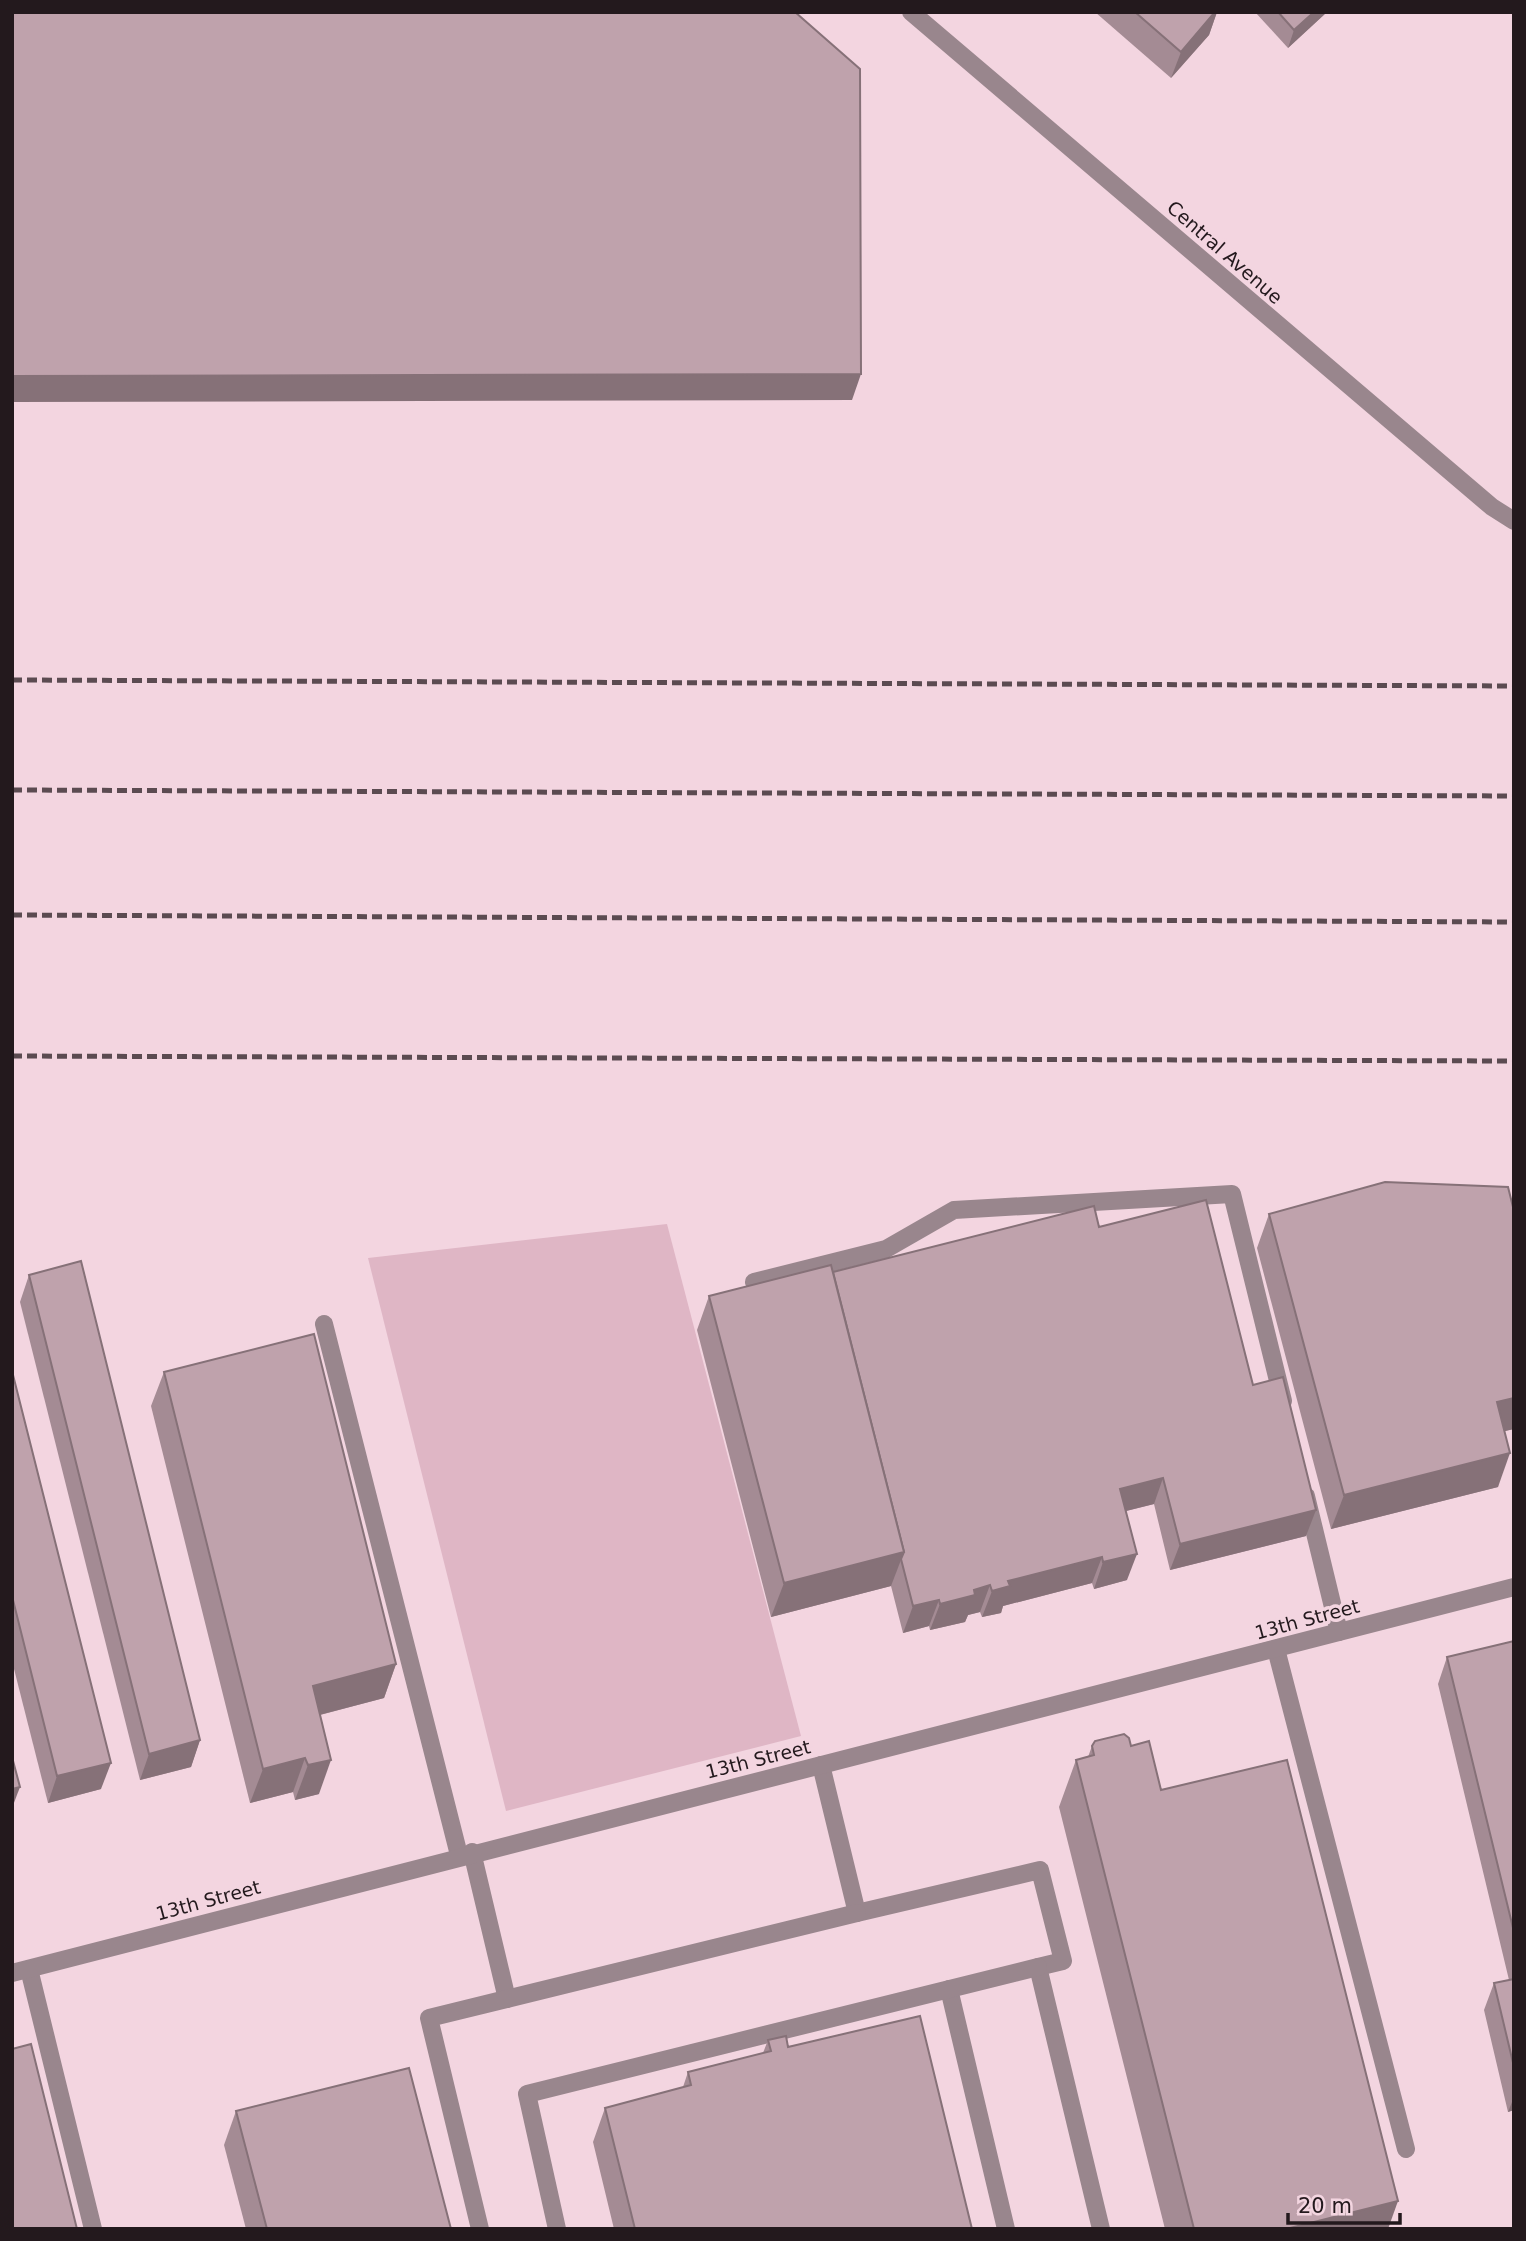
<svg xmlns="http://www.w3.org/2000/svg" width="1526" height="2241" viewBox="0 0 1526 2241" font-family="'DejaVu Sans',sans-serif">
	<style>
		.green { fill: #dfb6c5 }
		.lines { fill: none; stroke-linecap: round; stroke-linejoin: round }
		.service { stroke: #99868d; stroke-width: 18 }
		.minor { stroke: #99868d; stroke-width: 18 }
		.tertiary { stroke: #99868d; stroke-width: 18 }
		.rail { stroke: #5b4b51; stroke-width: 5; stroke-dasharray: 10 5; stroke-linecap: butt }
		.wall { fill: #a48b94 }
		.shaded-wall { fill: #867178 }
		.building { fill: #bfa2ac; stroke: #867178; stroke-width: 2 }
		.labels { text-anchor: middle; stroke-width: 7; stroke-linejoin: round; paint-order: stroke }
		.street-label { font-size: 19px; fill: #23191d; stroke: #f3d5e0 }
	</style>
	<rect width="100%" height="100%" fill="#f3d5e0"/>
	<path class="green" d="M667,1224L801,1736L506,1811L368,1258Z"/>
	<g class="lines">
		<g class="service">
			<path d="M754,1282L886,1249L954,1210L1232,1194L1283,1401"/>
			<path d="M324,1324L459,1855"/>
			<path d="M1306,1496L1339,1632"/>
			<path d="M1276,1649L1406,2149"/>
			<path d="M821,1765L857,1913L1040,1870L1063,1961L1038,1967L1101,2229"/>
			<path d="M472,1852L507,1999"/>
			<path d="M29,1969L93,2229"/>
			<path d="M949,1989L1006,2229"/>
			<path d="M480,2229L429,2018L857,1913"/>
			<path d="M557,2229L527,2094L1038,1967"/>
		</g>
		<path class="minor" d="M12,1973C512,1841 1014,1717 1514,1587"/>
		<path class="tertiary" d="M911,12L1492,507L1514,521"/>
		<g class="rail">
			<path d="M12,680L1514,686"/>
			<path d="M12,790L1514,796"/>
			<path d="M12,915L1514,922"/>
			<path d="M12,1056L1514,1061"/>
		</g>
	</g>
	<g class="wall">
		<path d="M1095,12H1217L1209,35L1171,78Z"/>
		<path d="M1255,12H1327L1288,48Z"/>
		<path d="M1514,1211V1429L1504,1431L1498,1487L1331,1529L1257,1248L1269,1214Z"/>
		<path d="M1099,1227L1253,1385L1306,1536L1170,1570L1154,1504L1126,1511L1127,1580L1094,1589L1092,1583L1003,1606L1001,1613L982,1617L980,1612L968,1615L965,1622L930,1630L929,1626L903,1633L891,1586L771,1617L697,1330L709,1296L833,1272Z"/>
		<path d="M29,1275L200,1740L191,1767L140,1780L20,1302Z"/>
		<path d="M12,1371L101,1789L48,1803L12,1661Z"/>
		<path d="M164,1372L396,1664L384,1698L320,1715L319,1794L295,1800L293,1792L250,1803L151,1406Z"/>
		<path d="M1514,1641V2110L1508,2112L1484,2010L1494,1983L1509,1980L1438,1684L1447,1657Z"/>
		<path d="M1092,1746H1131L1161,1790L1388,2229H1165L1059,1807L1076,1760L1088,1757Z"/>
		<path d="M768,2040L788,2047L972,2229H614L593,2142L605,2108L683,2087L688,2072L763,2053Z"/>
		<path d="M236,2111L451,2229H246L224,2145Z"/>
	</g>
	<g class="shaded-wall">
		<path d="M1215,12H1217L1209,35L1171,78L1181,52Z"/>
		<path d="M1314,12H1327L1288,48L1294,30Z"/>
		<path d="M861,374L852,400L12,402V376Z"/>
		<path d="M1514,1398V1429L1484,1436L1497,1402Z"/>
		<path d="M1510,1453L1498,1487L1331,1529L1344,1495Z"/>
		<path d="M1163,1478L1154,1504L1110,1515L1120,1489Z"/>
		<path d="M1316,1510L1306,1536L1170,1570L1180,1544Z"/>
		<path d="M904,1552L891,1586L771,1617L784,1583Z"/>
		<path d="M1137,1554L1127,1580L1094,1589L1103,1562Z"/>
		<path d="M1102,1557L1092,1583L1003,1606L1001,1613L982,1617L992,1591L1008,1581Z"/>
		<path d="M990,1585L980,1612L968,1615L965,1622L930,1630L940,1604L974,1590Z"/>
		<path d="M939,1600L929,1626L903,1633L913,1606Z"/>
		<path d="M396,1664L384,1698L300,1720L313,1686Z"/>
		<path d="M200,1740L191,1767L140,1780L149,1754Z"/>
		<path d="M305,1758L293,1792L250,1803L263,1769Z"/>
		<path d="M331,1760L319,1794L295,1800L308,1765Z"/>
		<path d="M111,1763L101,1789L48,1803L57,1776Z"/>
		<path d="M20,1787L12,1808V1789Z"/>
		<path d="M1514,2097V2110L1508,2112Z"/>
		<path d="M1398,2201L1388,2229H1286Z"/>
	</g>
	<g class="building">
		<path d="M12,12H795L860,69L861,374L12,376Z"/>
		<path d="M1135,12H1215L1181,52Z"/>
		<path d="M1278,12H1314L1294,30Z"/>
		<path d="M1385,1182L1508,1187L1514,1211V1398L1497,1402L1510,1453L1344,1495L1269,1214Z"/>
		<path d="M1206,1200L1253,1385L1283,1377L1316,1510L1180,1544L1163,1478L1120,1489L1137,1554L1103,1562L1102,1557L1008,1581L1010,1586L992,1591L990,1585L974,1590L975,1595L940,1604L939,1600L913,1606L901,1559L904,1552L833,1272L1094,1206L1099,1227Z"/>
		<path d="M81,1261L200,1740L149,1754L29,1275Z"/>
		<path d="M831,1265L904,1552L784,1583L709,1296Z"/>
		<path d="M314,1334L396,1664L313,1686L331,1760L308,1765L305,1758L263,1769L164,1372Z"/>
		<path d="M12,1371L111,1763L57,1776L12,1596Z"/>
		<path d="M1514,1641V1932L1447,1657Z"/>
		<path d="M1124,1734L1129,1738L1131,1746L1149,1741L1161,1790L1287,1760L1398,2201L1286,2229H1194L1076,1760L1094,1755L1092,1746L1095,1741Z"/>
		<path d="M12,1757L20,1787L12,1789Z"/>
		<path d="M1514,1979V2067L1494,1983Z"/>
		<path d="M920,2016L972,2229H635L605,2108L691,2085L688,2072L771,2051L768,2040L786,2036L788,2047Z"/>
		<path d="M31,2044L77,2229H12V2049Z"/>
		<path d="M409,2068L451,2229H267L236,2111Z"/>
	</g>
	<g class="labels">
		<g class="street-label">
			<text transform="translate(1225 252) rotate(41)" y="7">Central Avenue</text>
			<text transform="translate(1307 1619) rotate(-15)" y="7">13th Street</text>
			<text transform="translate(758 1759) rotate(-14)" y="7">13th Street</text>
			<text transform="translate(208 1900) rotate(-15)" y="7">13th Street</text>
		</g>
	</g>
	<rect width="1526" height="2241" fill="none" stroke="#23191d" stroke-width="28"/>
	<path d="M1288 2213v10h112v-10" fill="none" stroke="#23191d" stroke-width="3.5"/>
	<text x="1298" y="2213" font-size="21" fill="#23191d" stroke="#f3d5e0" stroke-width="5" paint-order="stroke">20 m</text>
</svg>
